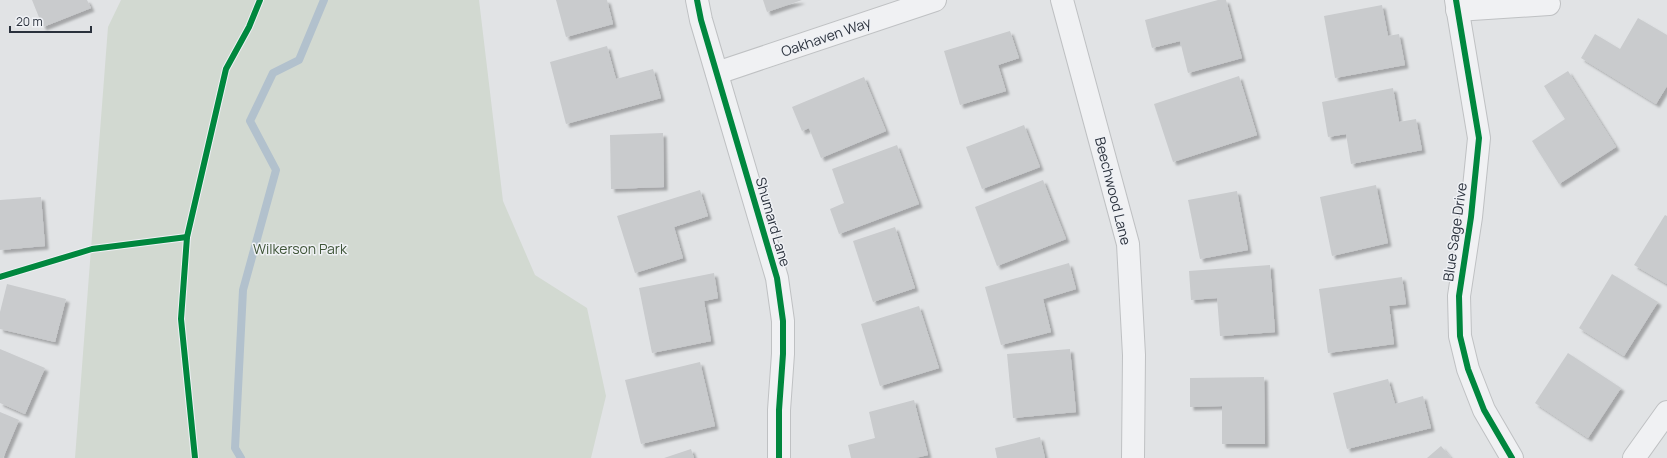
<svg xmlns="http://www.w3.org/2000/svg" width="1667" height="458" viewBox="0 0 1667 458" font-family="Manrope,sans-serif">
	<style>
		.green { fill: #d2d9d1 }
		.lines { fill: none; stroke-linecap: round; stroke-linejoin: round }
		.stream { stroke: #b2c1cd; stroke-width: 8 }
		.building { fill: #c9cbcd; filter: url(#shadow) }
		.minor-casing { stroke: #bfc1c3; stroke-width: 24 }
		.minor { stroke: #f0f1f3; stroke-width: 22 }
		.cycleway-casing { stroke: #eff1f5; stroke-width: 8 }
		.cycleway { stroke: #00873e; stroke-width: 6 }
		.labels { text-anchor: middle; stroke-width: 3; stroke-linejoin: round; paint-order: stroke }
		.street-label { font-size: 14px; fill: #2a313c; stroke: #eff1f5 }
		.park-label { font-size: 14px; fill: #405639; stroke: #eff1f5 }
	</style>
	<defs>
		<filter id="shadow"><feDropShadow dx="3.5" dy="3.5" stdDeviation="1" flood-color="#0004"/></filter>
	</defs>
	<rect width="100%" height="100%" fill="#e1e3e5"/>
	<path class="green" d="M121,0H479L503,201L535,275L587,308L606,396L591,458H75L108,27Z"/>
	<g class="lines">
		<path class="stream" d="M241,458L235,448L243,290L276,170L250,121L273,73L299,60L324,0"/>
	</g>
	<g class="building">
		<path d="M32,0H87L91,8L43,27Z"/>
		<path d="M556,0H607L613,24L566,37Z"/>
		<path d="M763,0H802L767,12Z"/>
		<path d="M1218,0H1226L1242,58L1188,73L1180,41L1152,48L1145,20Z"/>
		<path d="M1382,5L1388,36L1399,34L1405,65L1335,78L1324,16Z"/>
		<path d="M1638,18L1667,35V86L1656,104L1581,58L1595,34L1620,49Z"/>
		<path d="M1010,31L1019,58L998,65L1006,91L960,105L944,51Z"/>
		<path d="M607,46L616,79L653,69L661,98L566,124L550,62Z"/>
		<path d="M1568,71L1616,147L1559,184L1532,141L1565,119L1544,86Z"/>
		<path d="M1239,76L1257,135L1173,162L1154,104Z"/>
		<path d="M864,77L886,131L821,158L809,128L802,131L792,107Z"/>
		<path d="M1393,88L1399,122L1416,119L1422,150L1351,164L1346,134L1328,137L1322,102Z"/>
		<path d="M1024,125L1040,167L982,189L966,147Z"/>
		<path d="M663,133L664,187L611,189L610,135Z"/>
		<path d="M897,145L919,204L839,234L830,209L844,203L832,169Z"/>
		<path d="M1043,180L1066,239L997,266L975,207Z"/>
		<path d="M1376,185L1388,243L1332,256L1320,197Z"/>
		<path d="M700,190L708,216L674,227L683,258L635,273L617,216Z"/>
		<path d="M1237,191L1248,250L1200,259L1188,200Z"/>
		<path d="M41,197L45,246L0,250V200Z"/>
		<path d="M1665,215L1667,216V284L1634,265Z"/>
		<path d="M895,227L915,288L873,302L853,241Z"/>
		<path d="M1069,263L1076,289L1043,299L1051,332L1001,345L985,287Z"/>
		<path d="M1270,265L1275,332L1220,336L1217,298L1191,300L1189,271Z"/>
		<path d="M714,273L718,298L704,301L711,341L652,353L639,288Z"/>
		<path d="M1612,274L1658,302L1624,356L1579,328Z"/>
		<path d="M1402,277L1406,304L1389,306L1394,344L1328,353L1319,289Z"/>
		<path d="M7,284L66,299L55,342L0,329V312Z"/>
		<path d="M919,306L939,368L880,386L861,324Z"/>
		<path d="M0,349L45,368L25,414L0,403Z"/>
		<path d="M1070,349L1076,412L1013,418L1007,354Z"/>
		<path d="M1568,353L1621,388L1588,438L1535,403Z"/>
		<path d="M700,362L715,426L641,444L625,380Z"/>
		<path d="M1264,377L1265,444H1222V406L1190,407V378Z"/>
		<path d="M1388,379L1395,404L1423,396L1431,428L1347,449L1333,393Z"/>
		<path d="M914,400L928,455L915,458H851L848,445L875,438L869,412Z"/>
		<path d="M0,412L19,420L3,458H0Z"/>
		<path d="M1040,437L1045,458H997L995,448Z"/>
		<path d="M1441,446L1451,458H1427Z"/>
		<path d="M691,449L694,458H664Z"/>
	</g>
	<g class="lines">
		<defs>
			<g id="minor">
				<path d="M697,0L701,20L777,278L783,321V354L779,410V458"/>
				<path d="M1062,0L1128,244L1134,355L1133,458"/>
				<path d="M1456,0L1479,138L1471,217L1459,296L1460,336L1468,369L1484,410L1512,458"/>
				<path d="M1457,10L1549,4"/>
				<path d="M717,73L935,0"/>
				<path d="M1634,458L1667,412"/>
			</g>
		</defs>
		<use href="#minor" class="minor-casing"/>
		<use href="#minor" class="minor"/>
		<defs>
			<g id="cycleway">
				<path d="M697,0L701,20L777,278L783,321V354L779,410V458"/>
				<path d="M1456,0L1479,138L1471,217L1459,296L1460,336L1468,369L1484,410L1512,458"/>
				<path d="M0,277L92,249L187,237"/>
				<path d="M195,458L181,319L187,237L226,69L249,27L260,0"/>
			</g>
		</defs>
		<use href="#cycleway" class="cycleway-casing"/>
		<use href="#cycleway" class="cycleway"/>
	</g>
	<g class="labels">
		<g class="street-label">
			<text transform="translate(826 37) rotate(-19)" y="5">Oakhaven Way</text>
			<text transform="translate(1113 191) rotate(76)" y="5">Beechwood Lane</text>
			<text transform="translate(773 222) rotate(74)" y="5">Shumard Lane</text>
			<text transform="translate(1455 232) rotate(-82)" y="5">Blue Sage Drive</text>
		</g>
		<g class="park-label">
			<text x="300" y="254">Wilkerson Park</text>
		</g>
	</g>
	<path d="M10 26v6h81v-6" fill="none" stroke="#2a313c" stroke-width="2"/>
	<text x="16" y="26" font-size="12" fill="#2a313c" stroke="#eff1f5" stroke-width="3" paint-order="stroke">20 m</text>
</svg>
